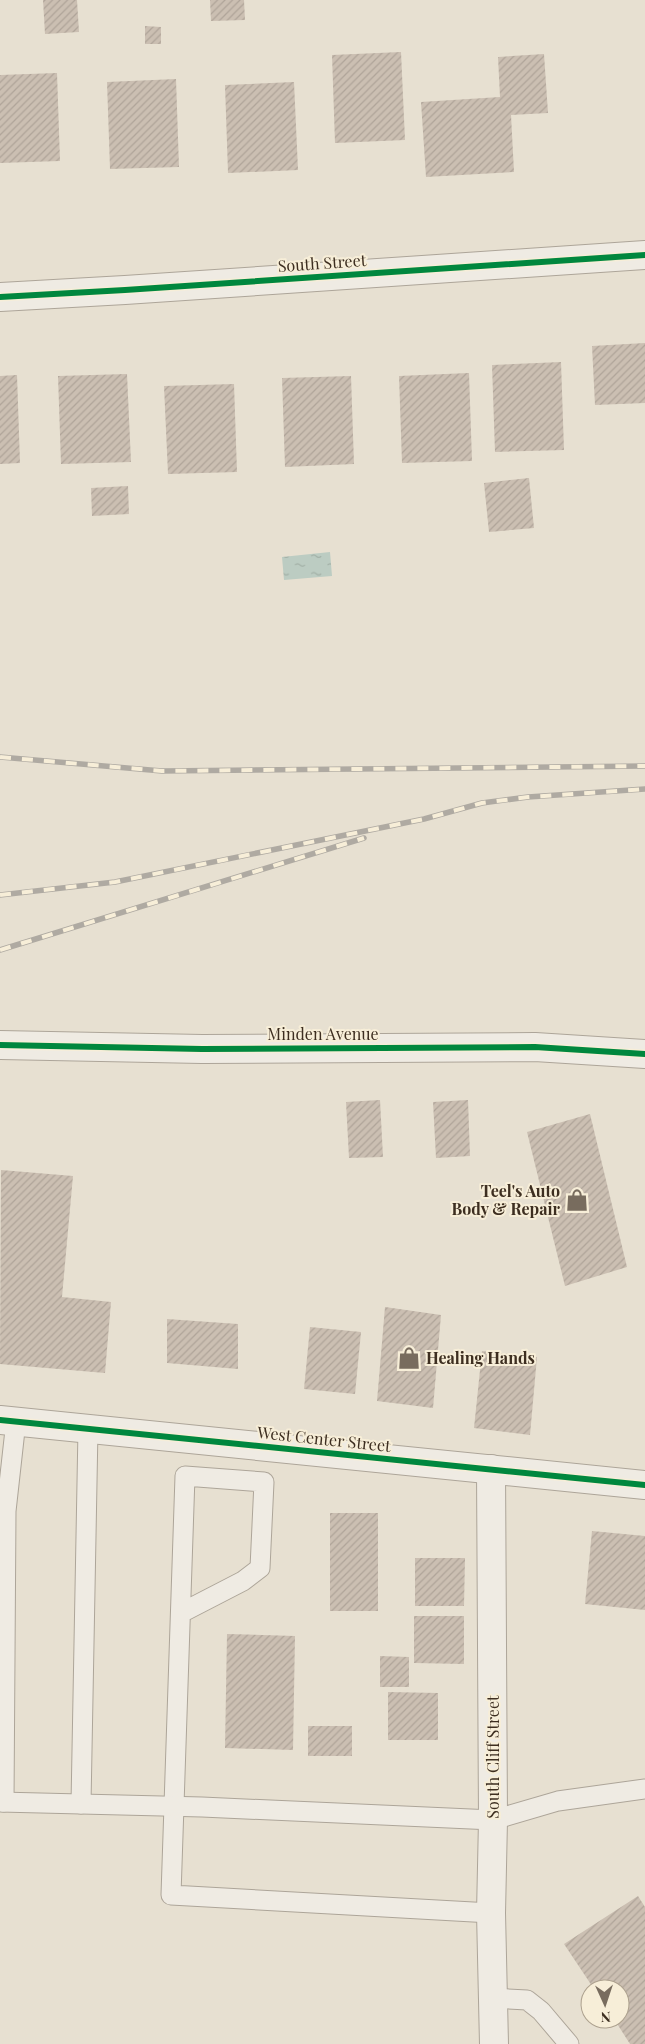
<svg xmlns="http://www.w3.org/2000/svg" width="645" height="2044" viewBox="0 0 645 2044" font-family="'Playfair Display',serif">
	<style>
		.water { fill: url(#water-ripples) }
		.building { fill: url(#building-hatch) }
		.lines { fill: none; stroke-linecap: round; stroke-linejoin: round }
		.service-casing { stroke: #ada599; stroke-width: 21 }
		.minor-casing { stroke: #ada599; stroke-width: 30 }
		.tertiary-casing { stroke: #ada599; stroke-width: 30 }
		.service { stroke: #efebe3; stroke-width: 19 }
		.minor { stroke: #efebe3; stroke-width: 28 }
		.tertiary { stroke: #efebe3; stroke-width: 28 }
		.rail-casing { stroke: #afaaa2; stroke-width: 5.5 }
		.rail { stroke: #f7eed8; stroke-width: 4; stroke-dasharray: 11; stroke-linecap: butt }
		.cycleway-casing { stroke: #f7eed8; stroke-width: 9 }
		.cycleway { stroke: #00873e; stroke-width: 6 }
		.labels { text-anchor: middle; stroke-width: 4; stroke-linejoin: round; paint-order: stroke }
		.street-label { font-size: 16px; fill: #3d2e20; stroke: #f7eed8 }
		.poi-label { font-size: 16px; font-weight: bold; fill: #3d2e20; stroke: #f7eed8; text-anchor: end }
	</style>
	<defs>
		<pattern id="water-ripples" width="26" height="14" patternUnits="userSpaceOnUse" patternTransform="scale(1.25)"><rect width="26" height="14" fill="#bcccc2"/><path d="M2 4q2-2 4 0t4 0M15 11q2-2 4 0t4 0" fill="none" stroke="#a2b0a6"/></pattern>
		<pattern id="building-hatch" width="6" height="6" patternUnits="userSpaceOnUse" patternTransform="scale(1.25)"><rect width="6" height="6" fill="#cbbfb2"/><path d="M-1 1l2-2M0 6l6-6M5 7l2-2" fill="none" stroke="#afa499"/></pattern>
	</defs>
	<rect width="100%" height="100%" fill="#e7e0d1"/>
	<path class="water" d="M330,552L332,576L284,580L282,557Z"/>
	<g class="building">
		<path d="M43,0H77L79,32L45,34Z"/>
		<path d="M210,0H244L245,20L211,21Z"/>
		<path d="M145,26L161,27V44H145Z"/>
		<path d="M401,52L405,140L335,143L332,55Z"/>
		<path d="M544,54L548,113L511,115L514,172L426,177L421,102L500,97L498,57Z"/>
		<path d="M57,73L60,161L0,163V75Z"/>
		<path d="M176,79L179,167L110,169L107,82Z"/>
		<path d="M294,82L298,170L228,173L225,85Z"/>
		<path d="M645,343V403L595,405L592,346Z"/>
		<path d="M561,362L564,450L495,452L492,365Z"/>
		<path d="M469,373L472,461L402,463L399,376Z"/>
		<path d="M127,374L131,462L61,464L58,376Z"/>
		<path d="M17,375L20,463L0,464V376Z"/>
		<path d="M351,376L354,464L285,467L282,378Z"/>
		<path d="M234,384L237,472L168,474L164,386Z"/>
		<path d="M529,478L534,528L489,532L484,483Z"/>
		<path d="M128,486L129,514L92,516L91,488Z"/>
		<path d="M380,1100L383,1157L349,1158L346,1102Z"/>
		<path d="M468,1100L470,1156L436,1158L433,1102Z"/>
		<path d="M590,1114L627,1267L565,1286L527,1132Z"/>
		<path d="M1,1170L73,1176L62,1297L111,1302L105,1373L0,1364Z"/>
		<path d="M385,1307L441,1315L433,1408L377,1401Z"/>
		<path d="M167,1319L238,1324V1369L167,1363Z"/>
		<path d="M310,1327L361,1332L355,1394L304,1389Z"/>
		<path d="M482,1351L537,1357L530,1435L474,1428Z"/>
		<rect x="330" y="1513" width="48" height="98"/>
		<path d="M592,1531L645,1536V1610L585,1604Z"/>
		<path d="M415,1558H465L464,1606H415Z"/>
		<path d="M414,1616H464V1664L414,1663Z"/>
		<path d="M227,1634L295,1636L293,1750L225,1748Z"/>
		<path d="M380,1656L409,1657V1687H380Z"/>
		<path d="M388,1692L438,1693V1740H388Z"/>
		<rect x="308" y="1726" width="44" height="30"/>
		<path d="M638,1896L645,1907V2044H630L614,2019H620V1989H594L564,1944Z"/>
	</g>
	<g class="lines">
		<defs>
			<g id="service">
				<path d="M181,1613L243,1581L260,1568L264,1482L185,1476L171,1895L491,1913"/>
				<path d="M0,1802L202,1807L493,1820L558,1801L645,1789"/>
				<path d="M4,1802L6,1511L16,1421"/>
				<path d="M81,1804L88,1429"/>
				<path d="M492,1998L527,2000L541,2011L569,2044"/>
			</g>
			<g id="minor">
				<path d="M0,1045L202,1049L535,1047L645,1054"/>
				<path d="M0,1420L645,1485"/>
				<path d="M491,1469L493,1820L491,1913L494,2044"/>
			</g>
			<path id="tertiary" d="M0,297L125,290L645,255"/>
		</defs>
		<use href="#service" class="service-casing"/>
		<use href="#minor" class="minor-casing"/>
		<use href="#tertiary" class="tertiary-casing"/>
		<use href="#service" class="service"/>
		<use href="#minor" class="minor"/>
		<use href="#tertiary" class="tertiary"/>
		<defs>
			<g id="rail">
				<path d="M0,757L162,771L645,766"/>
				<path d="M0,895L115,882L424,819L482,803L528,797L645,789"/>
				<path d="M0,950L364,838"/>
			</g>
		</defs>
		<use href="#rail" class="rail-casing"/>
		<use href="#rail" class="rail"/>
		<defs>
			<g id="cycleway">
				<path d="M0,297L125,290L645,255"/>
				<path d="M0,1045L202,1049L535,1047L645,1054"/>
				<path d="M0,1420L645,1485"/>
			</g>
		</defs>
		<use href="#cycleway" class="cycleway-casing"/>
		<use href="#cycleway" class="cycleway"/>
	</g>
	<defs>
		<symbol id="shop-bare" viewBox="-9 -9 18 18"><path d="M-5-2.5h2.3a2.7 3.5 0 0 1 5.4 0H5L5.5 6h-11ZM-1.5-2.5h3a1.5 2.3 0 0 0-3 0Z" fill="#786c5e" stroke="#f7eed8" stroke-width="2.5" paint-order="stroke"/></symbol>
	</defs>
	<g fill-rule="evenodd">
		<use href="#shop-bare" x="561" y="1184" width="32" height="32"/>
		<use href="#shop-bare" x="393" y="1342" width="32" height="32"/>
	</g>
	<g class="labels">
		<g class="street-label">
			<text transform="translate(322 263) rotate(-4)" y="6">South Street</text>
			<text x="323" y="1040">Minden Avenue</text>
			<text transform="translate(324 1439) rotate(6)" y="6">West Center Street</text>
			<text transform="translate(493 1757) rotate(-90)" y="6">South Cliff Street</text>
		</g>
		<g class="poi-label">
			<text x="560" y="1197">Teel's Auto<tspan x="560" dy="18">Body &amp; Repair</tspan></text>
			<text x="426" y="1364" text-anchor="start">Healing Hands</text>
		</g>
	</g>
	<g transform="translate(605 2004) rotate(177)"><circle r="24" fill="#f7eed8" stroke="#ada18e"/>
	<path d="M0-4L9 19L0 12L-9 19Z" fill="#786c5e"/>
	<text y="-8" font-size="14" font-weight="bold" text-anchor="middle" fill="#3d2e20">N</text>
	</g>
</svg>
